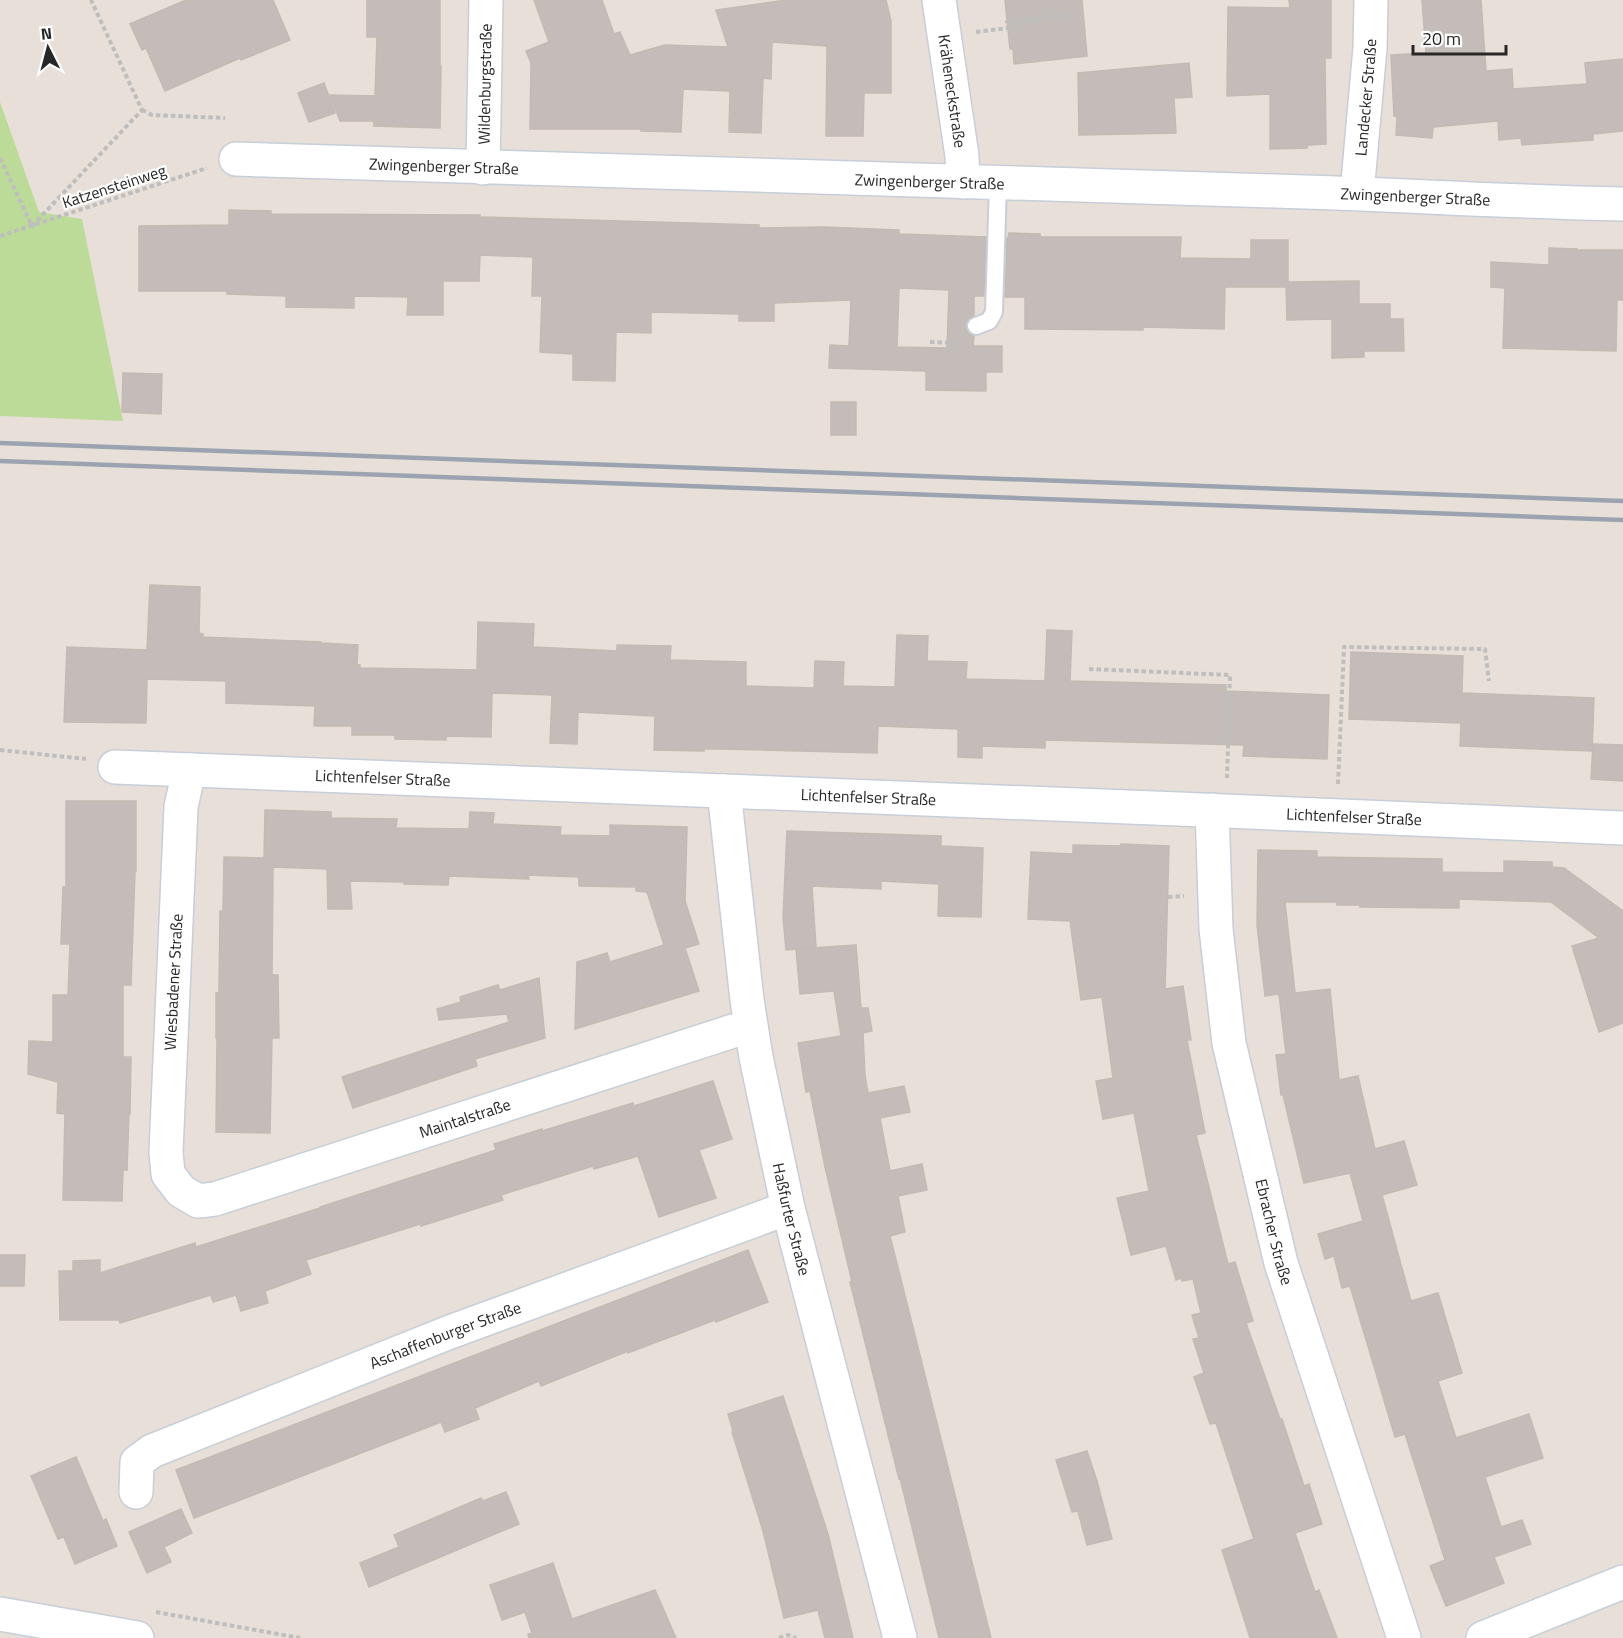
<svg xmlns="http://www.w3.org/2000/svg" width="1623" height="1638" viewBox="0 0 1623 1638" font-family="'Titillium Web',sans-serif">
	<rect width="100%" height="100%" fill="#e8dfd9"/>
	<polygon fill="#bcdb99" points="0,102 39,212 82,219 123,421 0,416"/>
	<g fill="#c3bcb9" stroke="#c3bab3" stroke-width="1.5" fill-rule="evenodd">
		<polygon points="186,0 273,0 290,40 241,60 240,58 165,91 146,48 142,50 130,24"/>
		<polygon points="367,0 440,0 440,66 441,66 440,128 374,126 374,121 340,121 330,95 375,96 377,37 367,37"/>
		<polygon points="534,0 602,0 614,34 620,32 630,55 665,45 728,47 716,10 787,0 886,0 891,21 891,93 864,93 863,136 826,136 827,46 772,42 771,79 763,78 761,133 729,132 730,91 683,89 681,132 641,131 641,129 530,129 531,63 526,51 549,42"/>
		<polygon points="1005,0 1082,0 1087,56 1014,64 1013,49 1010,49"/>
		<polygon points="1289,0 1331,0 1331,58 1325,58 1326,144 1308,145 1307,148 1270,149 1270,94 1227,96 1228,7 1290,8"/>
		<polygon points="1422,0 1481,0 1486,71 1512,69 1513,89 1587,84 1585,63 1623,59 1623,131 1593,134 1593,140 1522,145 1521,138 1499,140 1498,121 1433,127 1432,138 1396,135 1397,116 1394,116 1391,55 1426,53"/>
		<polygon points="1189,63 1192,97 1174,98 1176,133 1079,135 1078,73"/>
		<polygon points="324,83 335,113 309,122 298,93"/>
		<path d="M 229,210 L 271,211 L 271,214 L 480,215 L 480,217 L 759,225 L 759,228 L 823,227 L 899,230 L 899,234 L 986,237 L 984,296 L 974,296 L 974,316 L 968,320 L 966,329 L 969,334 L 974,336 L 973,346 L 1002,346 L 1002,372 L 986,372 L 986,391 L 926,390 L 926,371 L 829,368 L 830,345 L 849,346 L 851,300 L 774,303 L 774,321 L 739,321 L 739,314 L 651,312 L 651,333 L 616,332 L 615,381 L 573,380 L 573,354 L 540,352 L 542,296 L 532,296 L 533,257 L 480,255 L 479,281 L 443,281 L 443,315 L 407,315 L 408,297 L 354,296 L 354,308 L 286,307 L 286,296 L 227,294 L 227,291 L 139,291 L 139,226 L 229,225 ZM 899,288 L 949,290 L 947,348 L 897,347 Z"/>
		<polygon points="1009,233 1040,234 1040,237 1181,237 1180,258 1251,259 1251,240 1288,240 1288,282 1359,281 1359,304 1390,304 1390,319 1403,319 1404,351 1364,351 1364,357 1332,358 1332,319 1287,320 1286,287 1225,287 1224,329 1143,327 1143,330 1025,329 1025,297 1005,297 1007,238 1008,238"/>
		<polygon points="1549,248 1577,249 1577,250 1623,250 1623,300 1617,300 1616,351 1503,348 1505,288 1491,287 1491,262 1549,265"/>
		<polygon points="123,373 162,374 161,414 122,412"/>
		<rect x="831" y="402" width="25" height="33"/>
		<polygon points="150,585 200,587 199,633 203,634 203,637 321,642 321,643 358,645 357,665 360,665 360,668 477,670 478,622 534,624 533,647 617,651 617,645 671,646 670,660 746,662 746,686 814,688 815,661 844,662 843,686 895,687 897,635 928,636 927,661 967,662 966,679 1045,681 1047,630 1072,631 1070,681 1226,685 1226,691 1329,695 1327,759 1243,756 1244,745 1045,740 1045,748 982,746 982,758 958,757 958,729 878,726 877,753 723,749 704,749 704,751 654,750 655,716 578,712 577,744 550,743 552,695 492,693 491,737 446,736 446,740 395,739 395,735 352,735 352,726 314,726 315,706 226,703 226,681 147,679 146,723 64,722 67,647 147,650"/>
		<polygon points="1351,652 1463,656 1462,693 1594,698 1592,751 1460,746 1461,723 1349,719"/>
		<polygon points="1593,744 1623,745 1623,781 1591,779"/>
		<polygon points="66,801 136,801 136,871 135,871 131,985 123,985 123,1057 131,1057 130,1114 129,1114 127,1170 123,1170 122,1201 63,1200 65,1114 57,1113 58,1082 28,1074 29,1041 53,1042 53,995 68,995 70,944 61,944 63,887 66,887"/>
		<polygon points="265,810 331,812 331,818 397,819 396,828 469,829 470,812 494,813 493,824 561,827 560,835 610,836 610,825 687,827 685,901 699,944 685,948 699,991 575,1029 577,962 607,953 610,962 664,945 647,892 636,891 636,887 579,886 579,877 528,875 529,879 449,876 448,885 404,884 404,882 350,881 352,909 328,909 327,869 273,867 272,975 278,975 279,1038 272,1038 270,1133 216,1132 217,1038 216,1038 216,993 219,993 220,911 223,911 224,857 264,858"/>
		<polygon points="787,831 941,836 941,846 983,848 981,917 938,916 939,884 881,881 881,889 812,886 816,947 797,949 856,945 861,1008 868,1008 872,1031 863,1033 865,1076 868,1093 904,1086 910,1112 880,1118 890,1171 922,1164 927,1190 898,1196 905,1232 890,1236 991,1638 939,1638 900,1478 899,1479 850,1282 852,1282 825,1167 810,1091 806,1092 798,1043 841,1036 834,991 800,994 796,949 786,950 783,917"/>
		<polygon points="1121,844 1169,846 1165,989 1183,986 1191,1040 1187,1040 1205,1133 1196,1135 1228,1264 1235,1262 1253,1321 1246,1323 1280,1419 1282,1419 1304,1486 1309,1484 1322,1524 1295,1533 1315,1592 1319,1590 1337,1638 1250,1638 1222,1550 1254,1539 1216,1423 1210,1424 1194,1377 1204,1373 1193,1339 1199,1338 1192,1315 1201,1313 1193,1279 1182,1281 1181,1278 1176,1280 1166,1246 1131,1255 1117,1198 1149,1191 1134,1113 1103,1119 1096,1081 1113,1078 1102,997 1081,1000 1070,921 1028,919 1031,852 1073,854 1073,845 1121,846"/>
		<polygon points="1258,850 1317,851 1317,857 1442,859 1442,872 1504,873 1504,861 1552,862 1552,867 1564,868 1623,911 1623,1023 1599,1032 1572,946 1599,938 1551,902 1459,899 1459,908 1360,907 1360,905 1337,905 1337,902 1285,902 1295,993 1330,989 1339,1080 1358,1076 1375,1149 1404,1141 1417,1185 1382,1195 1411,1301 1438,1293 1462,1373 1438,1381 1456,1438 1529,1414 1543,1458 1485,1477 1501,1527 1522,1520 1531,1544 1494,1557 1504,1583 1446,1606 1430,1566 1445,1560 1405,1434 1395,1437 1350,1286 1342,1288 1334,1256 1325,1259 1318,1234 1363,1221 1350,1173 1304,1183 1283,1095 1281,1095 1276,1055 1286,1054 1279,994 1265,996 1257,925"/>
		<polygon points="539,978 545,1038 475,1059 477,1066 353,1108 342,1077 509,1022 507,1014 439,1020 437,1009 461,1002 460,997 498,985 500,990"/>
		<polygon points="713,1081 732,1139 699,1150 716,1198 659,1217 638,1156 594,1169 593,1166 501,1195 503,1200 421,1226 420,1224 306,1260 311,1274 265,1291 268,1303 241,1311 236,1295 213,1302 211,1295 120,1323 119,1320 60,1320 59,1271 73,1271 73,1261 100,1260 100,1273 195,1243 196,1247 320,1208 320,1207 496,1150 494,1144 542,1129 542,1131 633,1103 634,1106"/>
		<polygon points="748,1250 768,1302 716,1322 715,1320 628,1353 628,1351 541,1386 539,1381 475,1408 479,1419 445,1432 441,1422 194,1518 176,1470"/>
		<polygon points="0,1255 25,1255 24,1286 0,1286"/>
		<polygon points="783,1396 828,1534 853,1638 825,1638 818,1610 784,1618 763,1531 732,1432 733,1431 728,1414"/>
		<polygon points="1087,1451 1097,1481 1112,1539 1087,1545 1078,1511 1072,1512 1056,1460"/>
		<polygon points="76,1457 103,1521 106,1519 117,1546 75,1564 64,1537 58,1539 31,1476"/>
		<polygon points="506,1492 519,1524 369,1587 360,1563 399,1547 394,1535 481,1498 483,1501"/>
		<polygon points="181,1509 192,1533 164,1547 171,1562 147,1573 129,1532"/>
		<polygon points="553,1563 572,1619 655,1590 676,1638 529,1638 528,1634 532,1633 525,1612 502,1620 490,1585"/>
	</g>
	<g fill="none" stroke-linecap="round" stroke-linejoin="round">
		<defs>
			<polyline id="lane" points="976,326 989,321 994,312 998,183"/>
			<g id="street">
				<path id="s1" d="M 939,0 L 962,156 L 963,182"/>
				<path id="s2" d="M 236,159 C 582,171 928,182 1275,191 C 1391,194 1507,202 1623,204"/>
				<path id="s3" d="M 483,168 L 486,0"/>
				<path id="s4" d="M 1357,193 L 1370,48 L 1371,0"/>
				<path id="s5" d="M 115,767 L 1179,809 L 1623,828"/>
				<path id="s6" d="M 189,770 L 181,807 L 166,1152 L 168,1174 L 181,1191 L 198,1201 L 215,1199 L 733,1031 L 751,1028"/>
				<path id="s7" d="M 724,791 L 747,1000 L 756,1057 L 788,1208 L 900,1638"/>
				<path id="s8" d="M 1212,810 L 1216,929 L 1229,1043 L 1281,1263 L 1404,1638"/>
				<path id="s9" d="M 136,1492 L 137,1462 L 152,1451 L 450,1332 L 788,1208"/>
				<polyline points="1483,1638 1623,1582"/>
			</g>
			<polyline id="secondary" points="0,1614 137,1638"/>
		</defs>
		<use href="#lane" stroke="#c7ced8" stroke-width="20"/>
		<use href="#street" stroke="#c7ced8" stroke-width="36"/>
		<use href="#secondary" stroke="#c7ced8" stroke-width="36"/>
		<g stroke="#bebebe" stroke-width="4" stroke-dasharray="4.5 3" stroke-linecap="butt">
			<polyline points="976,32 1008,28 1007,22 1072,15"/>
			<polyline points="142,110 152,115 225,118"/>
			<polyline points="0,158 32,226 142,110 91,0"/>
			<polyline points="0,236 207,168"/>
			<polyline points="930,342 960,343"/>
			<polyline points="1089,669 1230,675 1227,778"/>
			<polyline points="0,750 86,759"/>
			<polyline points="1338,784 1344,647 1485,649 1489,681"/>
			<polyline points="1168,897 1184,896"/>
			<polyline points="156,1612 300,1638"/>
			<polyline points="779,1638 788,1635 796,1638"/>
		</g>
		<use href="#lane" stroke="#fff" stroke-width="16"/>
		<use href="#street" stroke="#fff" stroke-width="33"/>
		<use href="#secondary" stroke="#fff" stroke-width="33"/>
		<g stroke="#9ca3b0" stroke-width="4.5">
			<polyline points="0,443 1623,501"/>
			<polyline points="0,461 1623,520"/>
		</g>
	</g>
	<g text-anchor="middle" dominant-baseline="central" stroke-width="4.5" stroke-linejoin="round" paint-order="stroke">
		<g font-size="16" fill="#272727" stroke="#fff">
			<text stroke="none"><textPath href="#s3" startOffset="84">Wildenburgstraße</textPath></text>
			<text stroke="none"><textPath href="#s1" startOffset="92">Kräheneckstraße</textPath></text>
			<text stroke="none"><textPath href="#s4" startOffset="96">Landecker Straße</textPath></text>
			<text stroke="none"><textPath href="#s2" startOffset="208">Zwingenberger Straße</textPath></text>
			<text stroke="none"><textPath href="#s2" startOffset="694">Zwingenberger Straße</textPath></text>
			<text transform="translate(114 186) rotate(-18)">Katzensteinweg</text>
			<text stroke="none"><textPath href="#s2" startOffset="1180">Zwingenberger Straße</textPath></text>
			<text stroke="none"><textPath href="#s5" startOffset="268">Lichtenfelser Straße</textPath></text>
			<text stroke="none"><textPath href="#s5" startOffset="754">Lichtenfelser Straße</textPath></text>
			<text stroke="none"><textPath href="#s5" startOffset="1240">Lichtenfelser Straße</textPath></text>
			<text transform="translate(173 982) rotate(-87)">Wiesbadener Straße</text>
			<text stroke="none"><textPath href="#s6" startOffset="726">Maintalstraße</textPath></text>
			<text stroke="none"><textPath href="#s7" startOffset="434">Haßfurter Straße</textPath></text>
			<text stroke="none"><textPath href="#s8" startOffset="428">Ebracher Straße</textPath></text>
			<text stroke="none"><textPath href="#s9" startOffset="364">Aschaffenburger Straße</textPath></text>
		</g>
	</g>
	<g transform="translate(48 48) rotate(354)" stroke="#ffffff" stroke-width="4.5" paint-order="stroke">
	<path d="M0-4.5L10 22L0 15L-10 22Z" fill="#272727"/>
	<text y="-9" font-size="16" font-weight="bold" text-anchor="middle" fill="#272727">N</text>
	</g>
	<path d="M1413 45v9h93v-9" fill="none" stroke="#272727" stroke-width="3"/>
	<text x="1422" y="45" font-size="18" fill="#272727" stroke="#ffffff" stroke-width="4.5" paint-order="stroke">20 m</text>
</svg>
